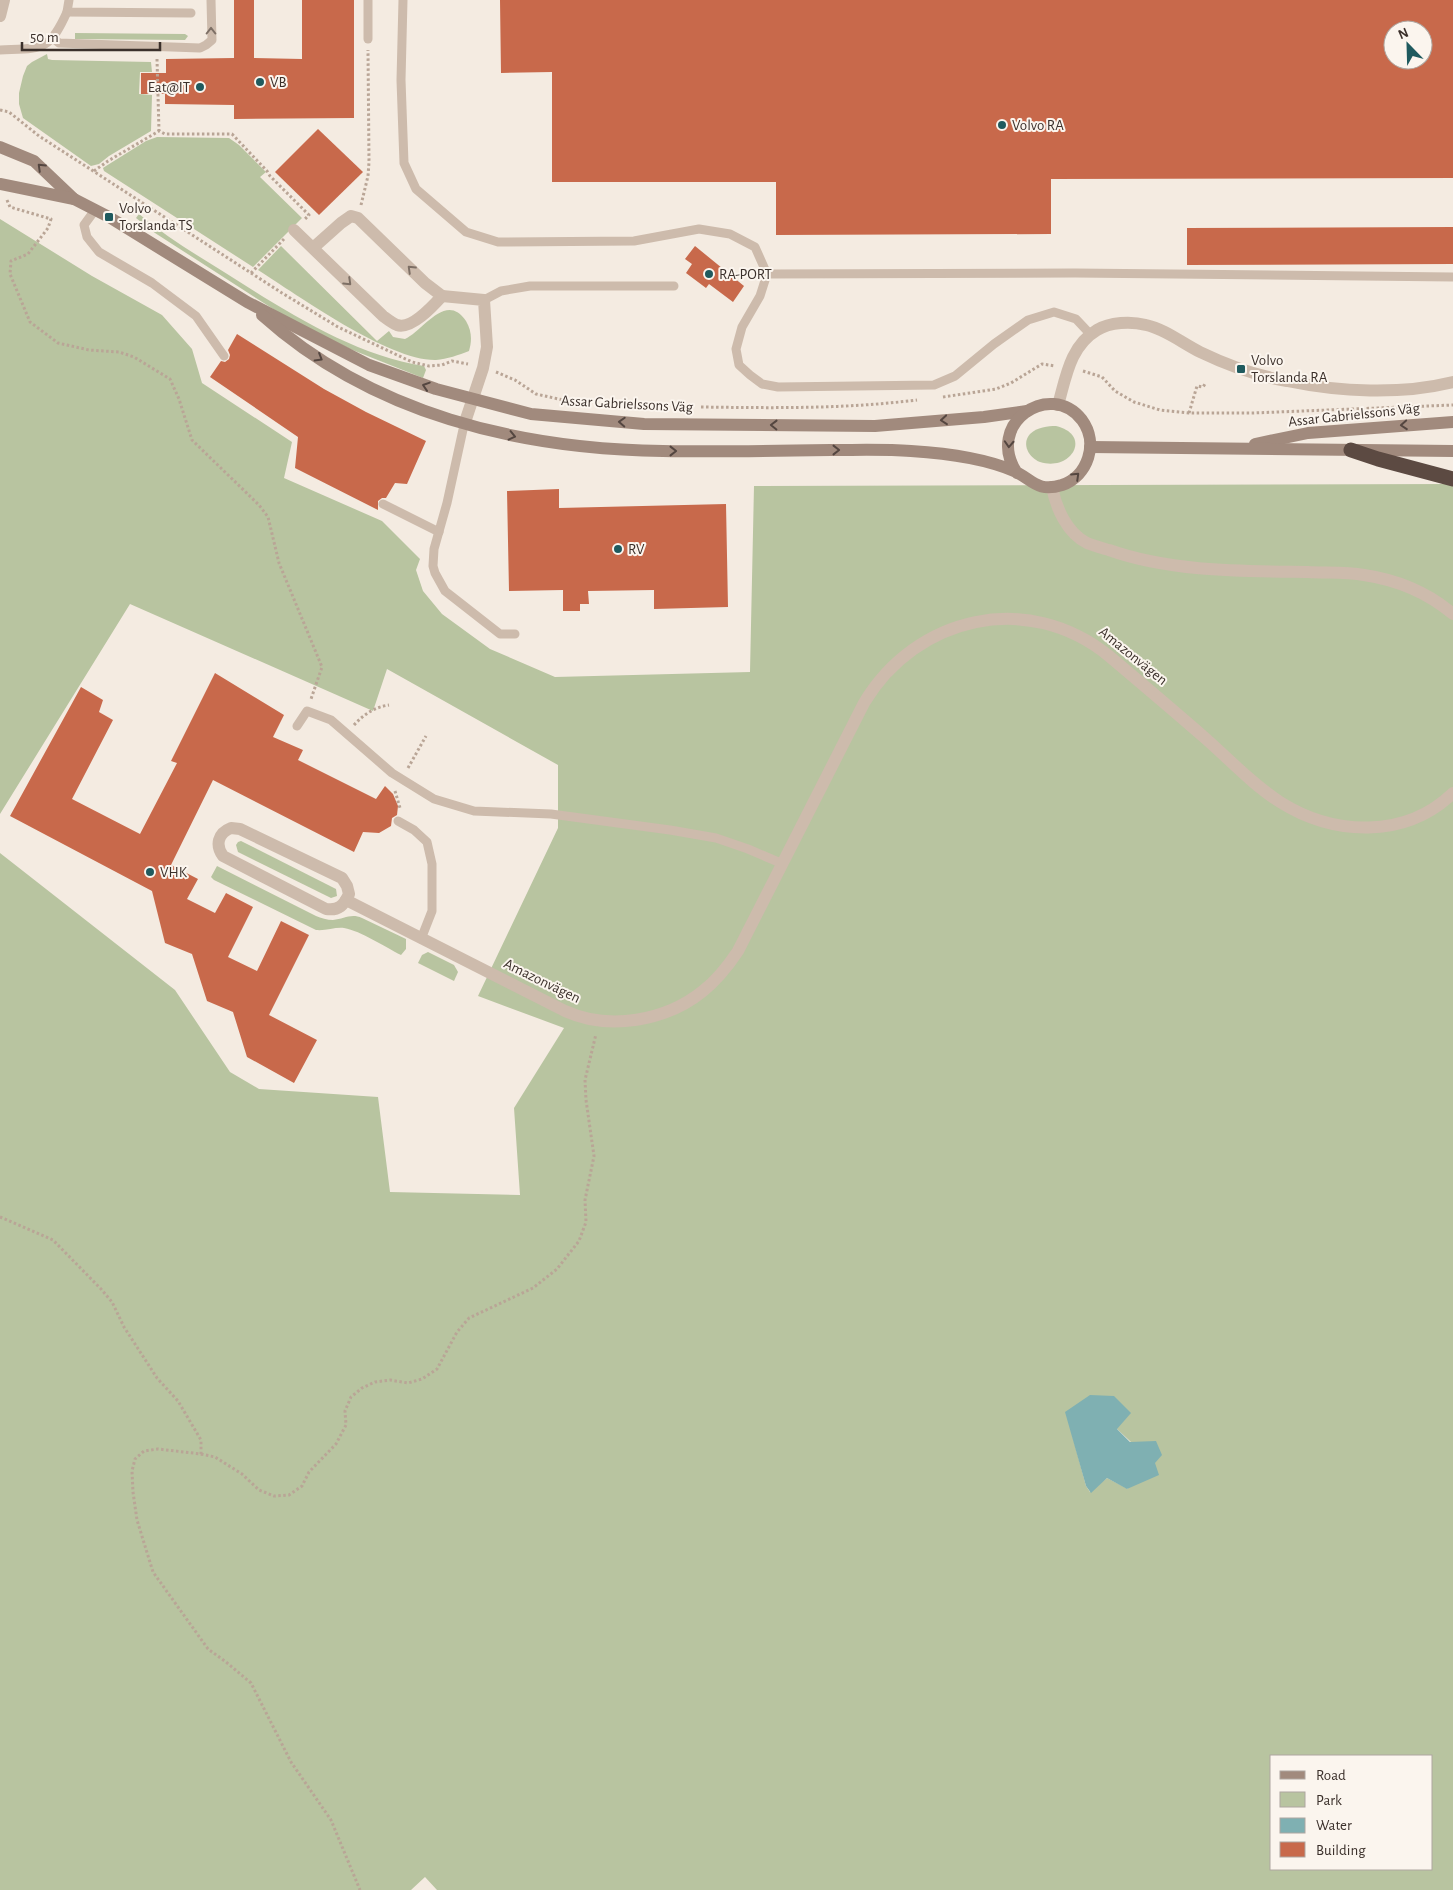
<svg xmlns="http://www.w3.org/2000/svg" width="1453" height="1890" viewBox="0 0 1453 1890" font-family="'Alegreya Sans',sans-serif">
	<rect width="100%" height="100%" fill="#f4ebe1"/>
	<g fill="#b8c4a0" fill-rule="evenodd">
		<polygon points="75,33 185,34 188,36 185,40 75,39"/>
		<polygon points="47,54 48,59 52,60 151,62 152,72 140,72 139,94 152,95 151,131 109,156 99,164 91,166 23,118 19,104 19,93 23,76 27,66 32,62"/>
		<polygon points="157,137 229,138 239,145 266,172 260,177 302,218 253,267 104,171 103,168 106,166 146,141"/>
		<path d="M 139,214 C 165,236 195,254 224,272 C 284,310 353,355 424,366 L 426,370 L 423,378 L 350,349 L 281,314 L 155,233 L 136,218 Z"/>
		<path d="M 0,219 L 92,276 L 162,315 L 192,349 L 202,383 L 292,442 L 284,478 L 382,521 L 420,559 L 416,570 L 423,591 L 442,614 L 490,649 L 555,677 L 750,672 L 754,486 L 1453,484 L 1453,1890 L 437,1890 L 425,1877 L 411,1890 L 0,1890 L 0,853 L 175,990 L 230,1072 L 259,1089 L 378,1097 L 390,1192 L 520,1195 L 514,1108 L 564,1028 L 478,996 L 558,828 L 558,765 L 387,669 L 373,711 L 130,604 L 0,814 ZM 1066,1412 L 1117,1429 L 1131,1442 L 1128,1489 L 1107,1478 L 1090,1492 L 1086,1486 ZM 1272,1756 L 1432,1756 L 1432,1869 L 1272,1869 Z"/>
		<path d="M 281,246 L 377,341 L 389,331 L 393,337 L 405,339 C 423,331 446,291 466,321 C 472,331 472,341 469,351 C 459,355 447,359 436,360 C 389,361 299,296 258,270 Z"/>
		<path d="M 1056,426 C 1093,435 1071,472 1040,462 C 1029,458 1021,444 1030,434 C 1037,427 1048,426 1056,426 Z"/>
		<polygon points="241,841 336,889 337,896 331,898 238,852 236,845 238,842"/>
		<path d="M 217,866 L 316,916 C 321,918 327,920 333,920 C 344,919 351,913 362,918 L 406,939 L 406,949 L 401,955 C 385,947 361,931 344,928 C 335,927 326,931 316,930 L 214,880 L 211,877 Z"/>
		<polygon points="428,952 454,965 458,972 454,981 418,963 422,955"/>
	</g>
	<polygon fill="#7fb0b2" points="1090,1395 1114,1396 1131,1413 1117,1429 1130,1442 1156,1441 1162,1455 1155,1463 1159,1475 1127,1489 1107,1478 1091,1493 1086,1486 1065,1412"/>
	<g fill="#c8694b" fill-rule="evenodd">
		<polygon points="234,0 254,0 254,58 302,59 302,0 354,0 354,118 234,119 234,105 165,104 165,94 141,94 141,73 166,73 166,59 234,58"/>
		<path d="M 500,0 L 1453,0 L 1453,178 L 1051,179 L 1051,234 L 776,235 L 776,182 L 552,182 L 552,72 L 501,73 ZM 1393,30 L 1423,30 L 1423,60 L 1393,60 Z"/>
		<polygon points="318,129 363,172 319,215 275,172"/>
		<polygon points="1453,227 1453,264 1187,265 1187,228"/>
		<polygon points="695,246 744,286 733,302 709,284 706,288 686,273 692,264 685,259"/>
		<polygon points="237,334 324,389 366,412 426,441 407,484 395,483 386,498 382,498 378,501 378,510 295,468 298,437 210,377 221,361 225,362 229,359 230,355 228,350"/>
		<polygon points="559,489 559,508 726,504 728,607 654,609 654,590 588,591 589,604 580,604 580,611 563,611 563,590 509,591 507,491"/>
		<polygon points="215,673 284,715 273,737 303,750 298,760 376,799 385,786 393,794 398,806 397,815 392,818 391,826 379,833 363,832 354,852 213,780 171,865 198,879 187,899 215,913 226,893 253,907 228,957 257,971 281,921 309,935 269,1015 317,1040 294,1083 247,1057 233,1012 207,1001 192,954 165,943 152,891 10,816 81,687 103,700 99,712 113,720 72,799 140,834 177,763 171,761"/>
	</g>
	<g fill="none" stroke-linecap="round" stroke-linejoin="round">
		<g stroke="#b9a596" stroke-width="3" stroke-dasharray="2.5 2.5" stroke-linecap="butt">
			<polyline points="157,59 159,131"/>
			<polyline points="0,110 9,112 39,136 282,293 338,327 412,362 429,366 442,365 452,361 468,364"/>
			<polyline points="94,171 108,161 159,131 165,134 232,134 267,171 270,176 309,215 305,219"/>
			<polyline points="7,200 10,207 51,219 48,228 28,254 11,261 10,274 30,322 58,343 89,350 119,352 134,357 170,379 179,399 192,440 259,505 268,517 279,563 322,667 311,699"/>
			<polyline points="361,205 368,176 369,162 368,50"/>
			<polyline points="251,273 284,239"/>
			<polyline points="1083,371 1102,377 1115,391 1134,402 1160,410 1189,413 1253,413 1453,405"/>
			<polyline points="496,372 515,380 536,394 563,400"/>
			<polyline points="943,397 996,389 1011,383 1042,364 1055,366"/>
			<path d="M 701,407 C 774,408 845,409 917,400"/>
			<polyline points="1189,413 1197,386 1203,387 1205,384"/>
			<path d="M 354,725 C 364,714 375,707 389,705"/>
			<polyline points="408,768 426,736"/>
			<polyline points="395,791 400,808"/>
			<polyline points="0,1217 53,1240 101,1289 112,1302 124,1327 157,1378 178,1401 201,1440 201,1454 158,1449 144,1451 135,1459 132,1471 133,1492 137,1520 153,1572 208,1649 226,1662 251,1683 291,1762 331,1820 360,1890"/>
			<polyline points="201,1454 215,1457 242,1474 259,1490 274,1496 289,1495 302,1486 309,1472 336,1444 346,1425 345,1411 351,1397 362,1388 375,1382 390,1380 408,1383 422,1379 437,1369 457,1332 469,1318 533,1288 557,1269 579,1241 586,1222 585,1200 594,1156 586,1100 585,1080 596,1034"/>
		</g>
		<g stroke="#cdbbac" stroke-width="9">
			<polyline points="69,0 67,12 191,13"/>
			<polyline points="368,0 368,39"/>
			<polyline points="403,0 401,80 404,163 416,189 466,232 498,242 634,241 699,229 730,234 755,247 767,274"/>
			<polyline points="53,38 59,43 200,48 206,45 212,40 211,0"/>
			<path d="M 0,50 C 42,48 49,52 67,12"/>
			<polyline points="95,210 84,225 87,237 99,252 152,283 196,316 224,356"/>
			<polyline points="767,274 1075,273 1453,277"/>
			<polyline points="767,274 760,296 742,327 736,349 739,365 750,375 762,384 778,387 934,385 955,376 994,344 1028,320 1054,312 1076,319 1091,335"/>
			<polyline points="484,300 501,291 530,286 674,286"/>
			<polyline points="464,425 447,503 434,549 433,566 435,573 445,591 500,634 515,634"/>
			<polyline points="383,504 439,532"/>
			<polyline points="297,726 307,711 331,720 392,773 434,799 474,811 551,814 670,830 716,838 748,849 783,864"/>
			<polyline points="398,821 414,830 427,842 432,864 432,911 421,939"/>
		</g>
		<g stroke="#cdbbac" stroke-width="12">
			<polyline points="0,16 4,0"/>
			<path d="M 294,230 L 383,316 C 387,319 392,323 397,325 C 411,330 433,306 442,296 L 425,283 L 358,218 L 351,216 L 341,223 L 313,248"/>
			<polyline points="442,296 484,300 487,347 483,368 464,425"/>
			<path d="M 1058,405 C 1066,377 1070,346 1097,330 C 1110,322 1131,321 1146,325 C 1165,329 1182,343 1200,352 C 1227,365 1257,376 1287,381 C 1340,392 1400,395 1453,382"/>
			<path d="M 1052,487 C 1056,508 1067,533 1087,543 C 1094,546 1102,548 1109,550 C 1171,572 1243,571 1308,572 C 1326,573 1346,572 1364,575 C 1398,580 1427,592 1453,614"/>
			<path d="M 231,828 L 240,829 L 342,878 L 347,886 L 349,894 C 344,905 339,911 326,909 L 223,856 C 215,845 218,833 231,828 Z"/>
			<path d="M 346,900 L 565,1011 C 609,1031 666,1021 703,991 C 717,980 728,966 738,951 L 864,703 C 916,616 1028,590 1109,656 C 1141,683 1173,710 1205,738 C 1229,759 1253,785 1280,802 C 1334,836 1405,839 1453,793"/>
		</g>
		<g stroke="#a18a7d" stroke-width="12">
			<polyline points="0,147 34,161 74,199"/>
			<polyline points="0,184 74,199 109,217 247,302 369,365 436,389 531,414 644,424 875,426 984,417 1027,411"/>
			<path d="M 262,315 C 372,414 519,449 663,451 C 719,452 775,451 832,450 C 858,450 884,449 911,451 C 943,453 984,458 1014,471 C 1032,479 1037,493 1062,485 C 1088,476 1099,443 1082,420 C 1050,379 984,424 1017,473"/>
			<polyline points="1255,444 1308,433 1453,422"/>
			<polyline points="1090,447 1453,451"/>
		</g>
		<polyline stroke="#5c4a42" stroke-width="15" points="1351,450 1378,459 1453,479"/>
	</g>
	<defs><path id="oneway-chevron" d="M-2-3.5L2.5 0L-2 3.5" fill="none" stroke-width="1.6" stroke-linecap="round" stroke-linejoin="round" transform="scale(1.25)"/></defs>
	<g stroke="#7d6f65">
		<use href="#oneway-chevron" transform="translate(211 31) rotate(-90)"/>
		<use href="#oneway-chevron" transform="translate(411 269) rotate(-136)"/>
		<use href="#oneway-chevron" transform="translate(348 282) rotate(44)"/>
	</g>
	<g stroke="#544640">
		<use href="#oneway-chevron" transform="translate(41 167) rotate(-136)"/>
		<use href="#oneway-chevron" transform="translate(319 358) rotate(31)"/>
		<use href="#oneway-chevron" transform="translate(426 386) rotate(-162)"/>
		<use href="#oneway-chevron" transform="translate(944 420) rotate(175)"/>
		<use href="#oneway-chevron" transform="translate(622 422) rotate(-177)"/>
		<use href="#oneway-chevron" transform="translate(774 425) rotate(-179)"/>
		<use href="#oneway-chevron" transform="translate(1404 425) rotate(176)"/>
		<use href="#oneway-chevron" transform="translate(512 436) rotate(13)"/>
		<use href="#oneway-chevron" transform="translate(1009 444) rotate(93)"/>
		<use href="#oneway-chevron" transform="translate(836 450)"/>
		<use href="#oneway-chevron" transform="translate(673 451)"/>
		<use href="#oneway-chevron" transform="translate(1076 476) rotate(-44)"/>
	</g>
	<g fill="#1f5a5e" stroke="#fbf5ee" stroke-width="2">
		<circle cx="260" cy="82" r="5"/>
		<circle cx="200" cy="87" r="5"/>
		<circle cx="1002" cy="125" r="5"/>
		<rect x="104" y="212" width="10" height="10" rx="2.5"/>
		<circle cx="709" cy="274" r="5"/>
		<rect x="1236" y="364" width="10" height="10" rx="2.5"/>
		<circle cx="618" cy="549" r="5"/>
		<circle cx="150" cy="872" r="5"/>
	</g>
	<g text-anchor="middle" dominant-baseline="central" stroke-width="4" stroke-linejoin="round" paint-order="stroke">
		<g font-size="15" fill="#3b302b" stroke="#fbf5ee" text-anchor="start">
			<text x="270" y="82">VB</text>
			<text x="190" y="87" text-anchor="end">Eat@IT</text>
			<text x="1012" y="125">Volvo RA</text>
			<text x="119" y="208">Volvo<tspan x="119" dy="17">Torslanda TS</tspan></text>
			<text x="719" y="274">RA-PORT</text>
			<text x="1251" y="360">Volvo<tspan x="1251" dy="17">Torslanda RA</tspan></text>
			<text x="628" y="549">RV</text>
			<text x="160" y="872">VHK</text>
		</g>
		<g font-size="15" fill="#3b302b" stroke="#fbf5ee">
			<text transform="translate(627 404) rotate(3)">Assar Gabrielssons Väg</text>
			<text transform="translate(1354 415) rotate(-6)">Assar Gabrielssons Väg</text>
			<text transform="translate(1133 656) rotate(39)">Amazonvägen</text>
			<text transform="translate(542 981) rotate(26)">Amazonvägen</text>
		</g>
	</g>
	<rect x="1270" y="1755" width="162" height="115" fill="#fbf5ee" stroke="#aea6a0"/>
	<rect x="1280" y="1771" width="25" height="8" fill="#a18a7d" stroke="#aea6a0"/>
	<text x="1316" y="1780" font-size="15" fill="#3b302b">Road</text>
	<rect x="1280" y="1792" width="25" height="15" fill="#b8c4a0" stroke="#aea6a0"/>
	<text x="1316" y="1805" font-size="15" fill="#3b302b">Park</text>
	<rect x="1280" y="1818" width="25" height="15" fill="#7fb0b2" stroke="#aea6a0"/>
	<text x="1316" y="1830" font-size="15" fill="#3b302b">Water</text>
	<rect x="1280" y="1842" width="25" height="15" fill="#c8694b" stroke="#aea6a0"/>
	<text x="1316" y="1855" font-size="15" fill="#3b302b">Building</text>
	<g transform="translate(1408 45) rotate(337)"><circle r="24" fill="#fbf5ee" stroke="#aea6a0"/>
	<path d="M0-4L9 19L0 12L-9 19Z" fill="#1f5a5e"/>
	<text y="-8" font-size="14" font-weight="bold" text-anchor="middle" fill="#3b302b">N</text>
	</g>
	<path d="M22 42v8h138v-8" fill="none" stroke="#3b302b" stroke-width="2.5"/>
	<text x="30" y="42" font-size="15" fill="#3b302b" stroke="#fbf5ee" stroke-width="4" paint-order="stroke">50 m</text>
</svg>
